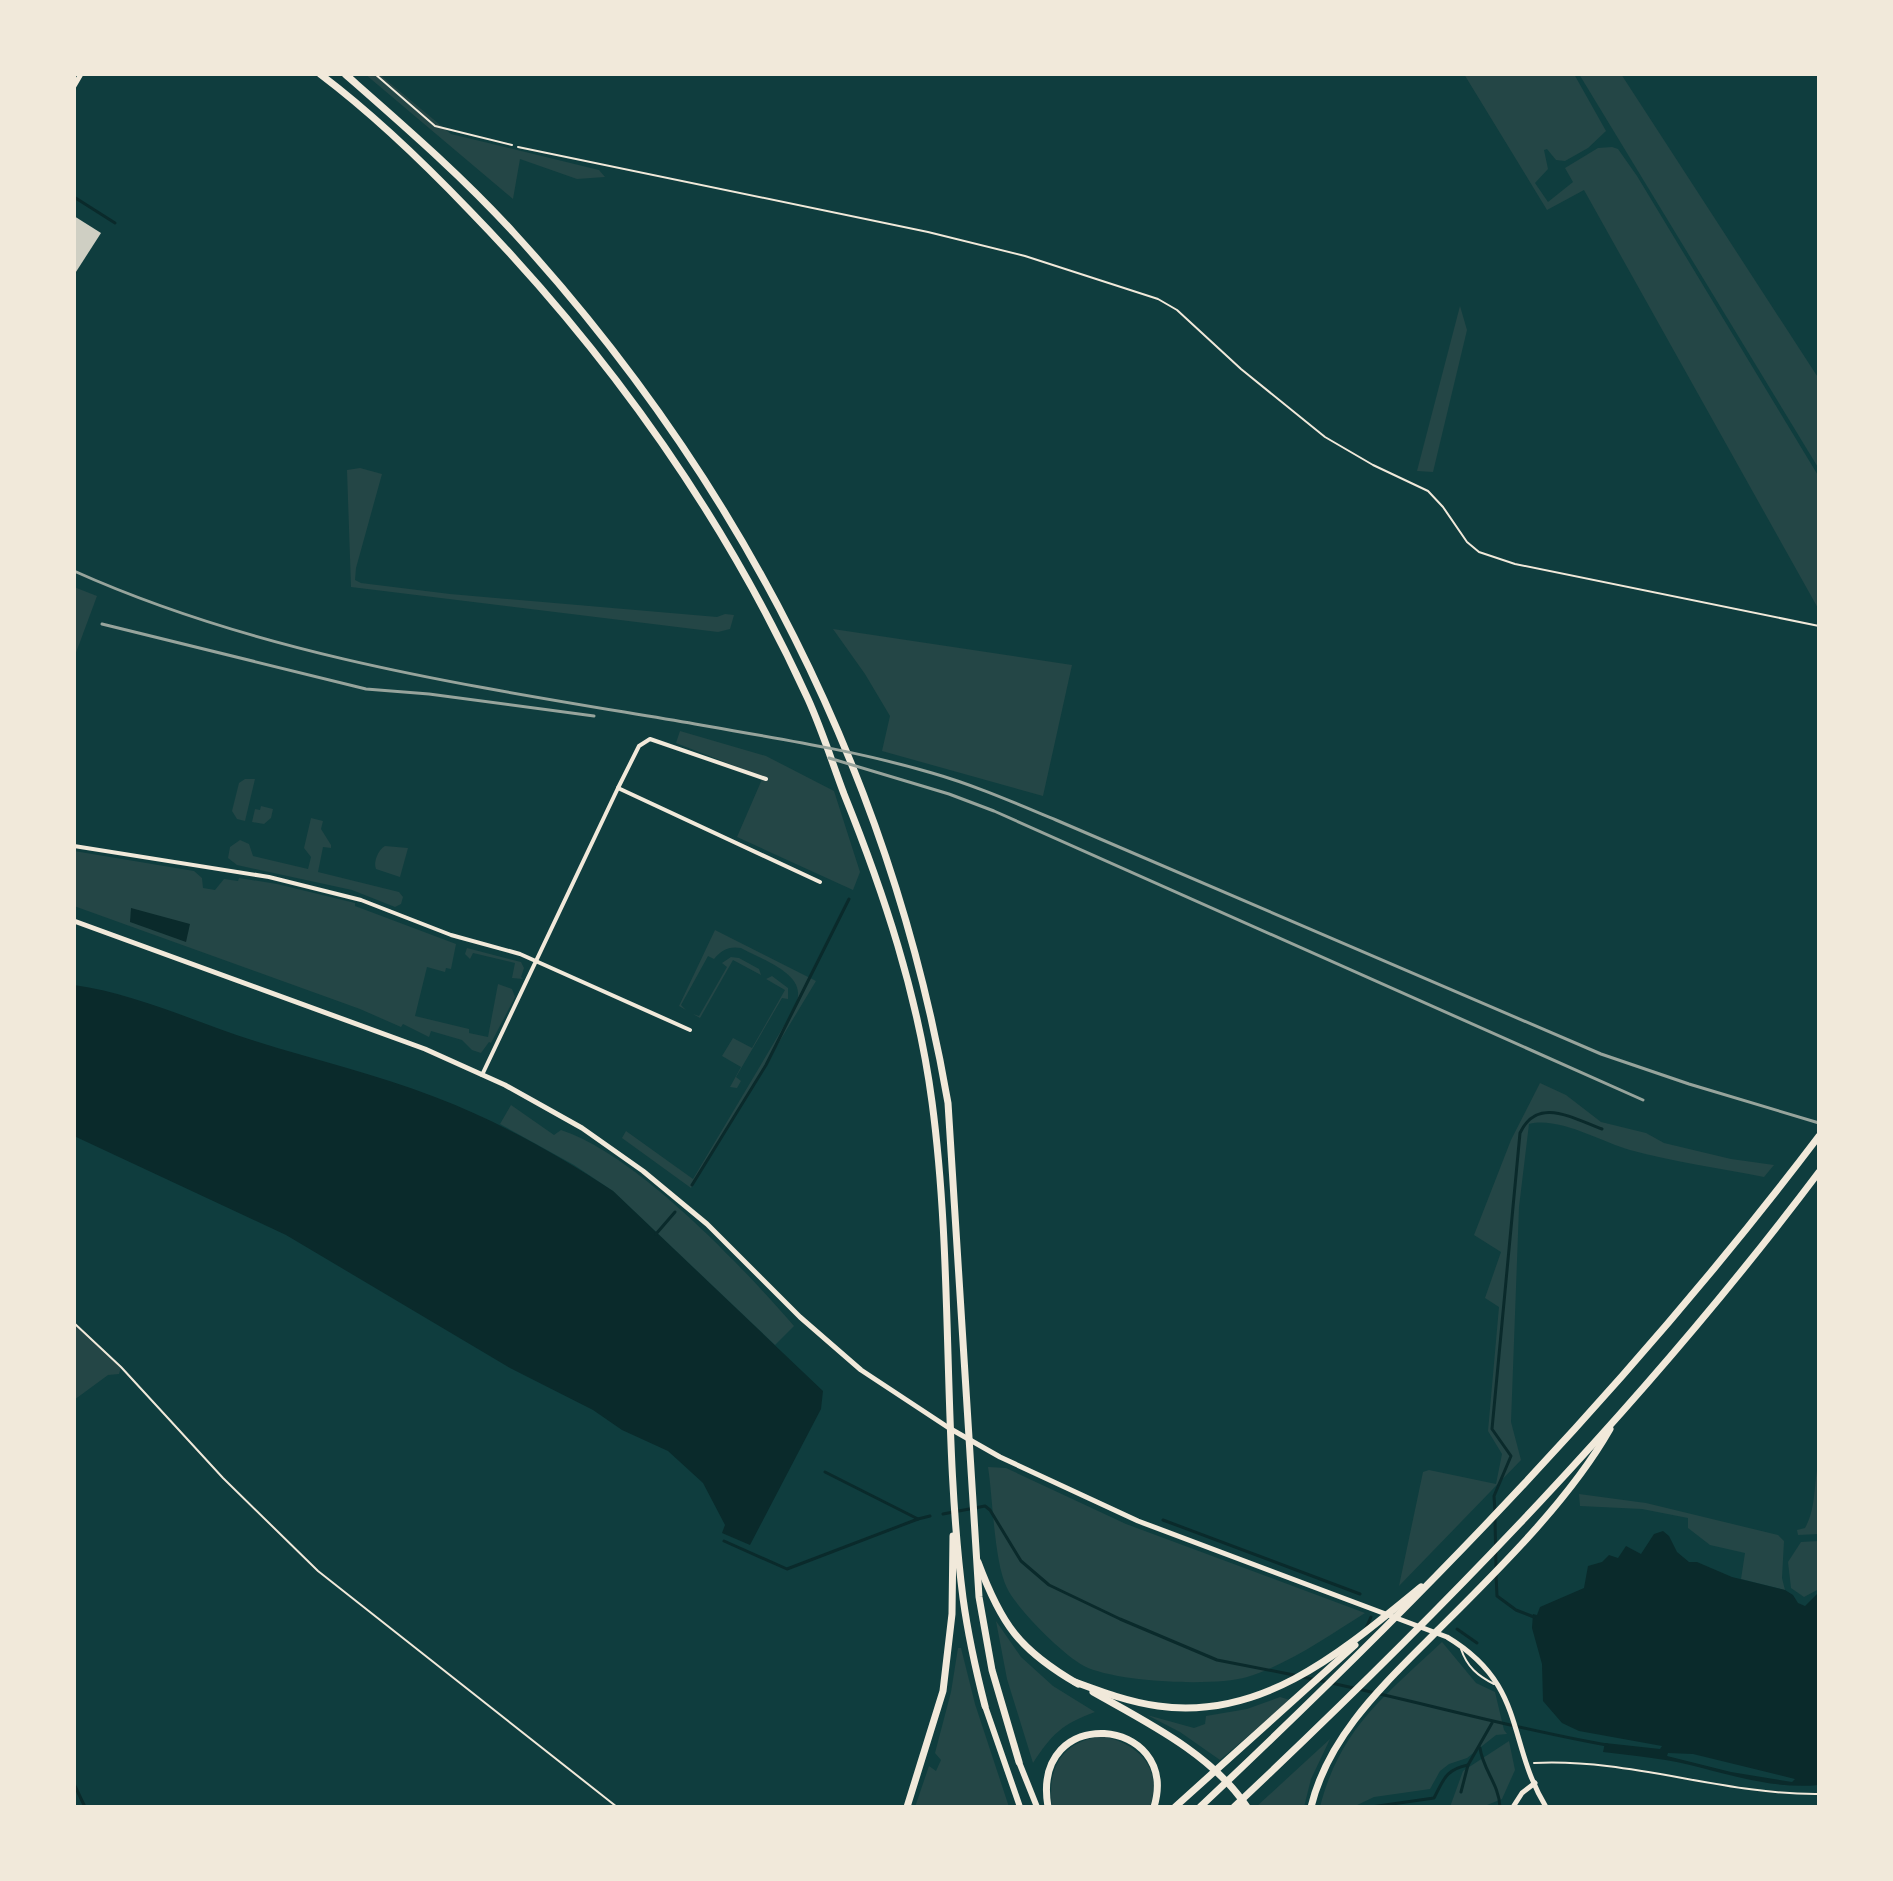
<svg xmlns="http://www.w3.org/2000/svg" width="1893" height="1881" viewBox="0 0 1893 1881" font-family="'Archivo Narrow',sans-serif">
	<rect width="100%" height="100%" fill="#0f3d3e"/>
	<g fill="#244646">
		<polygon points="365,74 379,74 451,134 599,170 605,177 577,179 520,159 513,199"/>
		<polygon points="1464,74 1574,74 1606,131 1588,148 1565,161 1556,160 1547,149 1544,150 1548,169 1535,183 1548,202 1573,182 1565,168 1598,148 1612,147 1618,149 1637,176 1819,477 1819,610 1584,190 1547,210"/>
		<polygon points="1579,74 1621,74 1819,379 1819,469"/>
		<polygon points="1460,306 1467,330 1433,472 1417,471"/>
		<polygon points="360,468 382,474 356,568 355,580 361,583 450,594 717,617 725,614 734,615 730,629 718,632 351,587 347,470"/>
		<polygon points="74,587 97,596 74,658"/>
		<polygon points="833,629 1072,665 1043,796 882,751 890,716 865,674"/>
		<polygon points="680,731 766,756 834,791 860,872 853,890 737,837 763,777 676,743"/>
		<polygon points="245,779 255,779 245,821 237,819 232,811 239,783"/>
		<polygon points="261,806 273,809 271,818 264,824 252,822 255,809 260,810"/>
		<polygon points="311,818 323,821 321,829 331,845 331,848 323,847 318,872 399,892 403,897 401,904 395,907 352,890 237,865 228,858 230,847 240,840 249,844 253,856 308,869 311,857 304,848"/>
		<path d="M 385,846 L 408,848 L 400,877 L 376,869 C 373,862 378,850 385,846 Z"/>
		<polygon points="74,851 194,871 202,878 203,888 215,890 224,879 238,881 239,878 277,884 355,903 355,906 456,944 451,969 446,968 445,972 427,967 415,1016 469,1029 469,1033 488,1037 498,984 512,989 515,997 491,1043 489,1042 481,1053 472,1050 462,1040 431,1031 429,1037 403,1024 401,1027 360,1009 74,906"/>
		<path d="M 715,930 L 816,981 L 691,1188 L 622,1138 L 626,1131 L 693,1179 L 788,1019 C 792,1012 798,1004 798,995 C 800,971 758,958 741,948 C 728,946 722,950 714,959 L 708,956 L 681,1005 L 686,1010 L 679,1006 Z"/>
		<polygon points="467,948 521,962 524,968 521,977 523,979 512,978 515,963 473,953 470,959 465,954"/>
		<polygon points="731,957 739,958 759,969 761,975 733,960 700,1018 693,1014 699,1016 727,967 722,963"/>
		<polygon points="772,976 788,988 788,999 782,998 736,1077 741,1081 737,1088 730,1087 741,1067 722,1056 733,1038 752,1048 785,990 766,979"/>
		<path d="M 1540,1083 L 1566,1095 L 1601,1122 L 1646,1133 L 1664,1143 L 1731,1159 L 1774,1165 L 1764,1177 C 1720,1168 1674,1162 1630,1150 C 1602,1142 1558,1116 1529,1124 L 1519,1207 L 1511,1422 L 1521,1460 L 1399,1586 L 1423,1472 L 1429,1470 L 1496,1484 L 1502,1454 L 1488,1431 L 1499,1307 L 1485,1298 L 1501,1252 L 1474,1235 L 1511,1140 Z"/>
		<path d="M 511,1105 L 554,1135 L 561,1130 C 637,1155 741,1265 794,1326 L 775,1345 L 613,1191 L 574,1165 L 500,1124 Z"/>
		<polygon points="74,1323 121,1367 119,1374 108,1375 74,1400"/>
		<path d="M 1819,1461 L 1819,1534 L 1798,1535 L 1797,1530 L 1805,1528 C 1817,1507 1813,1484 1819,1461 Z"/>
		<path d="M 988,1467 L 1006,1468 L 1126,1524 L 1365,1613 C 1328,1636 1289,1664 1247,1677 C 1213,1687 1115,1682 1084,1666 C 1063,1655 1017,1609 1007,1588 C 994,1562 993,1499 988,1467 Z"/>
		<polygon points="1579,1494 1646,1503 1778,1535 1784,1541 1782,1578 1785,1590 1741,1579 1745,1553 1710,1545 1688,1528 1688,1518 1642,1509 1580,1506"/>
		<polygon points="1819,1541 1819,1589 1804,1597 1791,1588 1788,1562 1801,1542"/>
		<path d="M 996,1621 L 1021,1657 L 1053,1686 L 1095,1712 C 1062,1724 1052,1734 1033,1763 L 1007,1679 Z"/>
		<path d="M 1442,1642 L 1476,1683 L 1495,1692 L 1504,1730 L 1507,1734 L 1496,1735 L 1467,1758 L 1449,1764 L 1440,1771 L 1430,1789 L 1374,1797 L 1353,1807 L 1320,1807 C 1340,1728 1386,1695 1442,1642 Z"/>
		<polygon points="958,1648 961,1648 975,1704 1009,1807 915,1807 929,1766 936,1771 941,1760 935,1753 951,1692"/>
		<polygon points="1280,1697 1290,1700 1220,1760 1180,1732 1147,1715 1194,1728 1205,1724 1206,1716 1247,1709"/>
		<path d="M 1102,1736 C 1138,1744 1163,1767 1150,1807 L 1052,1807 C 1047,1768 1061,1742 1102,1736 Z"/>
		<polygon points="1330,1739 1311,1779 1304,1807 1256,1807"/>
		<polygon points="1509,1741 1515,1770 1502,1799 1482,1807 1450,1807 1463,1771"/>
	</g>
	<g fill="#0a2a2b" fill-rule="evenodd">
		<polygon points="131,908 190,924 186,942 130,922"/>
		<path d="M 74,985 C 137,994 195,1022 255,1041 C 315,1060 376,1074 435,1097 C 498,1121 557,1154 613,1191 L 823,1391 L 821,1409 L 750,1545 L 722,1533 L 725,1525 L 703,1483 L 668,1451 L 622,1430 L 593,1410 L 510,1368 L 286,1235 L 74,1136 Z"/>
		<path d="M 1663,1531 L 1669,1536 L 1677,1552 L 1689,1562 L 1697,1562 L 1732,1577 L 1785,1590 L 1793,1595 L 1798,1603 L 1805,1606 L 1819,1592 L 1819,1785 C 1780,1789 1740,1778 1702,1768 C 1670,1759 1637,1756 1603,1752 L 1605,1743 L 1660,1749 L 1662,1746 L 1579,1731 L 1562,1723 L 1543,1701 L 1542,1664 L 1532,1628 L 1533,1614 L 1537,1615 L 1540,1607 L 1584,1588 L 1588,1566 L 1602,1562 L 1609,1555 L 1618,1558 L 1626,1546 L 1641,1554 L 1654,1534 ZM 1668,1753 L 1693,1754 L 1795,1779 L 1792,1782 L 1731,1772 L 1667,1756 Z"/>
	</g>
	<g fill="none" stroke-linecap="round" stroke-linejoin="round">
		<g stroke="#0a2a2b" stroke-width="3">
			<polyline points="74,197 115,223"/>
			<polyline points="692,1185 766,1065 849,899"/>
			<polyline points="656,1234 675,1212"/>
			<polyline points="825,1472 918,1519 930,1516"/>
			<path d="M 1495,1512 L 1494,1496 L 1511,1456 L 1492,1429 L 1520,1133 C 1537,1096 1572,1118 1602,1129"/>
			<polyline points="943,1514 985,1506 990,1510 1021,1561 1049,1585 1120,1619 1217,1660 1294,1675"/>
			<polyline points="1495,1519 1496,1568"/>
			<polyline points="1163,1520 1360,1594"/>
			<polyline points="724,1541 787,1569 918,1519"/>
			<polyline points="1496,1575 1497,1596 1516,1610 1534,1617"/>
			<polyline points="1366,1628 1371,1617"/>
			<polyline points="1457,1629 1477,1643"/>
			<path d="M 1302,1677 C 1404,1697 1504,1727 1607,1745"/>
			<path d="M 1480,1748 C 1483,1770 1499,1784 1500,1807"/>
			<polyline points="74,1784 85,1807"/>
			<polyline points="1461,1792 1468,1765 1492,1723"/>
			<path d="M 1371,1807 L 1434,1798 C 1444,1779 1445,1770 1468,1765"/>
		</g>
	</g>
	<polygon fill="#cfcfc3" points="74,216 101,233 74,275"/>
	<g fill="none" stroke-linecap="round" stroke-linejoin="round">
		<g stroke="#f1e9da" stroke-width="2">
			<polyline points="375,74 435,126 512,145"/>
			<polyline points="74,1323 121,1367 223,1478 318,1571 617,1807"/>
			<path d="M 1534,1763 C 1630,1758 1723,1795 1819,1794"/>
		</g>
		<g stroke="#f1e9da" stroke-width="2">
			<polyline points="518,147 928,232 1025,256 1158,299 1177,310 1241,369 1325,437 1373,465 1428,491 1443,507 1467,542 1479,552 1515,564 1819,626"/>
			<path d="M 1461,1649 C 1467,1667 1478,1676 1494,1684"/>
		</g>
		<g stroke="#f1e9da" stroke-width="4">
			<polyline points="618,788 639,746 650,739 766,779"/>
			<polyline points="74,846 269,877 361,900 451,935 520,954 690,1030"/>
			<polyline points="482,1075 618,788 820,882"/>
		</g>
		<polyline stroke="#f1e9da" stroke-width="5" points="74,86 81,74"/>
		<g stroke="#f1e9da" stroke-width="5">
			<path d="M 74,921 L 425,1049 L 505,1085 L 582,1128 L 643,1171 L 707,1224 L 800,1317 L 861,1370 L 949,1428 L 1000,1457 L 1138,1521 L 1447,1637 C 1527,1685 1506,1741 1546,1807"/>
			<polyline points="1513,1807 1522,1793 1535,1783"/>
		</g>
		<g stroke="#f1e9da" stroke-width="6">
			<polyline points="985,1706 1020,1807"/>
			<polyline points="1019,1762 1037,1807"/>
		</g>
		<g stroke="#f1e9da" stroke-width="7">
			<path d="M 320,74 C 373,114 423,162 469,210 C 608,353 725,517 808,699 C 822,730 832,762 844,794 C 884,893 918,996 932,1102 C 954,1267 942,1434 963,1598 C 968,1635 976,1671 985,1706"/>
			<path d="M 345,74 C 403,125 462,176 514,233 C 739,479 891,774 948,1103 L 979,1597 L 992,1670 L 1019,1762"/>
			<path d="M 978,1562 C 1001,1624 1019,1650 1078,1684"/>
			<path d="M 1075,1682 C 1102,1692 1129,1702 1158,1706 C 1264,1721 1345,1649 1421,1587"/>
			<path d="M 1093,1692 C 1146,1722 1212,1754 1247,1807"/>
			<polyline points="907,1807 943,1691 952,1614 953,1536"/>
			<path d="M 1048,1807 C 1030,1702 1181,1716 1154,1807"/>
			<polyline points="1175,1807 1355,1645"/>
			<path d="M 1200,1807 C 1422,1598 1635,1379 1819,1136"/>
			<path d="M 1234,1807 C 1443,1610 1646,1402 1819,1172"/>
			<path d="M 1311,1807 C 1329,1733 1387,1682 1438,1630 C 1497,1571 1569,1501 1610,1429"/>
		</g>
		<g stroke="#97a49c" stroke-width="3">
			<path d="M 74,571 C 270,659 485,688 695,724 C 774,738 854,750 932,773 C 974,785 1015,803 1056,820 L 1601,1054 L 1689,1084 L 1819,1123"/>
			<polyline points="102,624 366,689 429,694 594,716"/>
			<polyline points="829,758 949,794 994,811 1643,1100"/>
		</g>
	</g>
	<rect width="1893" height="1881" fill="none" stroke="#f1e9da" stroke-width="152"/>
</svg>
